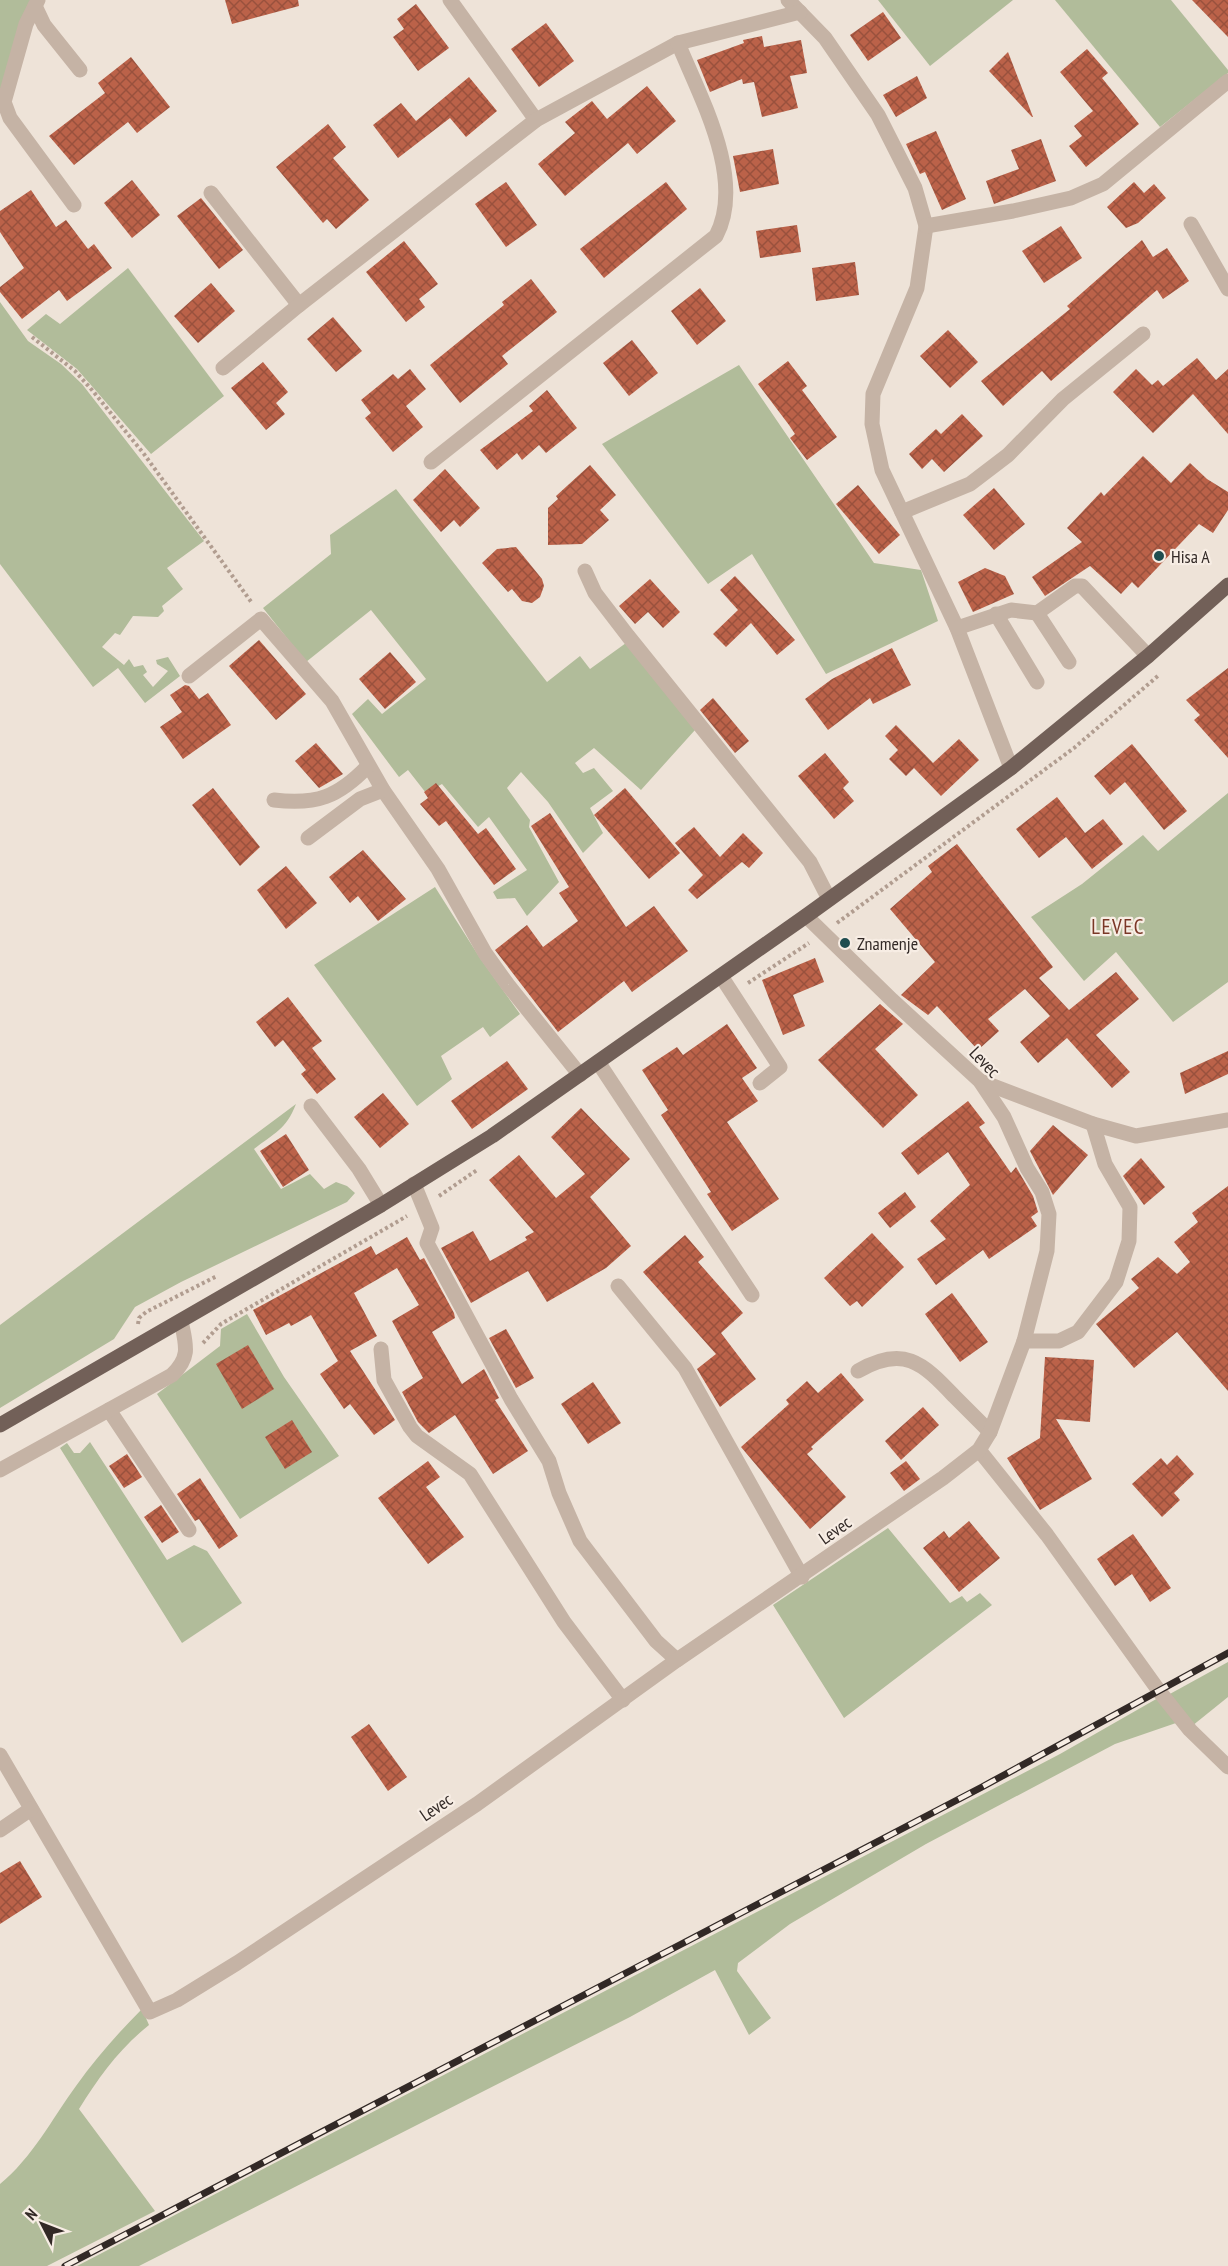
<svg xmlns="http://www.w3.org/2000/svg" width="1228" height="2266" viewBox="0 0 1228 2266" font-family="'PT Sans Narrow',sans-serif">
	<defs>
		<pattern id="building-cross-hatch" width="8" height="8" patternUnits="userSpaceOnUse" patternTransform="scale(1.5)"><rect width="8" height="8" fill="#bb6249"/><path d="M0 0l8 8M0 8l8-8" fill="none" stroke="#99513d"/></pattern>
	</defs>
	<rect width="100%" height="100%" fill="#eee3d8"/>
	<g fill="#b1bc9a">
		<polygon points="0,0 31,0 0,91"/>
		<polygon points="878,0 1013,0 930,66"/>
		<polygon points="1055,0 1171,0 1228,70 1228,73 1160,127"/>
		<polygon points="128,268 224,396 151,454 77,369 27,330 46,314 60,324"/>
		<polygon points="0,302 28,341 61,364 82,384 204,541 167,568 183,589 162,606 164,611 158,617 133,616 120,635 115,633 102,647 124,665 129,659 134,667 143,665 147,672 143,675 153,687 168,671 157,664 156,660 168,657 180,676 145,703 118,668 93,687 0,564"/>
		<polygon points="739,365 874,563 921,570 938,621 826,674 752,554 708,584 602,444"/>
		<polygon points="396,489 547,682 580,656 590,669 626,643 695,730 641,790 594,748 575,763 583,773 594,768 613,791 590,808 603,833 583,853 548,802 521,772 507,788 530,820 529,827 559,882 527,916 515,898 497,899 493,892 527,870 489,817 478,827 442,784 426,793 408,770 399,777 352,714 368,699 382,714 426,679 371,610 306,662 263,608 331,554 330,535"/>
		<polygon points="1228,793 1228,982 1173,1022 1116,952 1084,981 1031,917 1082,884 1143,835 1158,851"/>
		<polygon points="435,887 480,958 520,1014 490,1037 483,1027 441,1056 452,1079 417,1106 314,965"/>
		<path d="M 296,1104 C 286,1130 274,1133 254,1149 L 281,1189 L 310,1174 L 324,1189 L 336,1182 L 347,1186 L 355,1193 L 347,1202 L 181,1282 L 135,1307 L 114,1339 L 0,1408 L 0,1325 Z"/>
		<polygon points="247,1314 284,1377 339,1456 240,1519 157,1394 220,1346 221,1329"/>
		<polygon points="90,1442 167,1560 194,1545 207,1551 242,1603 182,1643 60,1448 67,1443 74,1453 80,1453"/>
		<polygon points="888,1528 950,1603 962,1596 967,1602 980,1593 992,1605 844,1718 773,1605"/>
		<polygon points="1228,1662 1228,1697 1192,1726 1168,1695"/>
		<polygon points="1158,1698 1176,1723 1115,1744 926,1844 790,1924 738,1963 737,1971 771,2018 749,2035 715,1970 630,2017 139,2266 77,2266 1060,1754"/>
		<path d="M 142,2009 L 149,2025 C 119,2049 99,2077 79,2109 L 155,2211 L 47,2266 L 0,2266 L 0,2184 C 32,2158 52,2119 76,2086 C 96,2058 118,2033 142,2009 Z"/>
	</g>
	<g fill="url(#building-cross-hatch)">
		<polygon points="225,0 298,0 299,6 232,24"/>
		<polygon points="1192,0 1228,0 1228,37"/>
		<polygon points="416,4 449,48 418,71 393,37 404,29 397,19"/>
		<polygon points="883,12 901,38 868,61 850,35"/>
		<polygon points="546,23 574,61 539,87 511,49"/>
		<polygon points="762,36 764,47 801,40 807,73 790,76 798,108 762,117 754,82 743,84 742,79 710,92 697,60 744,43 743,40"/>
		<polygon points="1087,49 1108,73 1102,78 1139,124 1086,167 1069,146 1082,136 1074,126 1093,111 1060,72"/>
		<polygon points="1008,52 1033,117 1032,117 989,71"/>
		<polygon points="131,57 170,107 137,133 128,122 74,165 49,136 105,93 98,83"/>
		<polygon points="917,76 927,98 896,117 883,95"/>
		<polygon points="469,77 497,111 466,137 450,118 398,158 373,125 401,103 416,121"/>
		<polygon points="647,86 676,121 637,154 628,143 565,196 538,164 575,133 565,122 592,101 607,119"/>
		<polygon points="328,124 346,147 333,158 369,200 336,229 327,219 323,223 276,167"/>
		<polygon points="936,131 966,199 942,210 925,172 920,174 906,144"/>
		<polygon points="1041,139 1056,181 994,204 986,181 1019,169 1011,150"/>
		<polygon points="773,149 779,184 740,192 733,156"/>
		<polygon points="132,180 160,215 132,238 104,203"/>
		<polygon points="506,182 537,225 506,247 475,204"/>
		<polygon points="666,182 687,209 604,278 580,249"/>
		<polygon points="1134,182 1144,193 1154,184 1166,198 1138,223 1126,228 1107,207"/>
		<polygon points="31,190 56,227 66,220 88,249 94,244 112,268 67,301 59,290 22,319 0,292 0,287 24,268 0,232 0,211"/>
		<polygon points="201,198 243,250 219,269 177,216"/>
		<polygon points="797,225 801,252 760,258 756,231"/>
		<polygon points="1061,226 1082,258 1044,283 1022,251"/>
		<polygon points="1142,240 1153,257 1167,248 1189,281 1163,299 1157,290 1051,381 1042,371 1003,406 981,381 1070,309 1067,306"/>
		<polygon points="404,241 438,284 419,299 425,307 406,322 366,272"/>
		<polygon points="855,262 859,295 816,301 812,268"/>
		<polygon points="531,279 557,312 502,356 508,364 460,403 430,365 504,305 502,302"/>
		<polygon points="211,283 235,311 198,343 174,316"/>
		<polygon points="700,288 726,321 697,345 671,311"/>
		<polygon points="333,317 362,351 336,372 307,339"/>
		<polygon points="948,330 978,362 950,388 920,356"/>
		<polygon points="632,340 658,373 629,396 603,363"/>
		<polygon points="1197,358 1216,380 1228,369 1228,434 1193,394 1153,433 1113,392 1136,369 1152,385 1158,380 1163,386"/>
		<polygon points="788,361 807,386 802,390 837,437 807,460 790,438 795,434 789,425 758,384"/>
		<polygon points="263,362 288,392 276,403 285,414 266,430 231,388"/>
		<polygon points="410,369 426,389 406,406 423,427 393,452 365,418 371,413 361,400 393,374 398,379"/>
		<polygon points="547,390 577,428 546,453 539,445 522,460 517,453 497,470 480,450 533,411 529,406"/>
		<polygon points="962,414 983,436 944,472 932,459 922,469 909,454 936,429 941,434"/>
		<polygon points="1143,456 1171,483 1190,463 1207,479 1228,492 1228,510 1213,533 1199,524 1138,588 1132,582 1121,594 1090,566 1045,596 1032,577 1082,542 1067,528 1101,492 1104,496"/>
		<polygon points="590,465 616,495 600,510 609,520 582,544 548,545 548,508 558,499 556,496"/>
		<polygon points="445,469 480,508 460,527 454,520 441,532 413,500"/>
		<polygon points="858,485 900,535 879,554 836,504"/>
		<polygon points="994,488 1025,524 994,550 963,515"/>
		<polygon points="516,547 542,579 544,586 540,597 532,603 522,601 512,589 508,592 482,563 497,549"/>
		<polygon points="985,568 1005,576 1014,594 973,612 958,582"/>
		<polygon points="735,576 795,640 777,655 751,623 726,647 713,634 738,610 720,590"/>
		<polygon points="650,579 680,612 663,628 648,612 635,624 619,606"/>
		<polygon points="259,640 306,694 276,720 229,666"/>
		<polygon points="892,648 911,685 873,704 870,698 828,730 805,699 832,679"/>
		<polygon points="390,652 416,682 385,709 359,679"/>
		<polygon points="1228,668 1228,758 1194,720 1200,715 1186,700"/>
		<polygon points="185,685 189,686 199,699 208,693 231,725 183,759 160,727 182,712 170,695"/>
		<polygon points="713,698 749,741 735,753 700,710"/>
		<polygon points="896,725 933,763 959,739 979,760 941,796 914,768 906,776 889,759 898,750 885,736"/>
		<polygon points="316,743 343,774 319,788 295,761"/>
		<polygon points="1132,744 1187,811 1164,830 1125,782 1110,795 1094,776"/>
		<polygon points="825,753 849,782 843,788 854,801 834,819 798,776"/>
		<polygon points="436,783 478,834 486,828 516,869 494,885 446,821 439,826 420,804 428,798 424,792"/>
		<polygon points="213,788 260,847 240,866 192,805"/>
		<polygon points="625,788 680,853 649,879 594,815"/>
		<polygon points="1057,797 1085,833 1103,819 1123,844 1092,869 1066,837 1039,858 1016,829"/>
		<polygon points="550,813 626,927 654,906 688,951 632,992 624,981 558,1032 495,950 527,925 543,947 578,921 559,893 569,887 531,826"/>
		<polygon points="694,827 720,857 743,833 763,853 749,868 742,862 697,899 688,890 703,875 675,843"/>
		<polygon points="957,844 1053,967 1039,978 1069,1010 1116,972 1139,999 1096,1035 1130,1072 1112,1088 1067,1038 1038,1063 1020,1042 1050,1016 1025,989 988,1019 999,1031 978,1050 937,1006 928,1015 901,995 935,962 890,909 932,872 928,866"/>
		<polygon points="363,850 406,899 378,921 358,896 350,903 329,877"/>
		<polygon points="286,866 317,903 286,929 257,890"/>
		<polygon points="815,958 824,982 793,995 805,1026 783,1035 762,980"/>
		<polygon points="288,997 322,1041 312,1048 336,1079 317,1094 301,1074 306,1070 283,1040 275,1047 256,1022"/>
		<polygon points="880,1004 903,1024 875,1049 918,1095 883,1128 818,1060"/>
		<polygon points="727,1024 757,1068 742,1078 758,1101 727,1122 779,1199 732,1231 707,1194 711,1192 661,1115 668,1110 642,1070 677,1047 683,1055"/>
		<polygon points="1228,1051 1228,1074 1185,1094 1180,1073"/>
		<polygon points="507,1061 528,1089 472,1129 451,1101"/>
		<polygon points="383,1093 409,1124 380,1148 354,1117"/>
		<polygon points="968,1101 985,1123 979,1127 1011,1173 1016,1167 1033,1196 1038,1212 1031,1217 1037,1226 989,1259 983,1250 936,1285 917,1259 946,1239 930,1221 970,1185 948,1152 918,1175 901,1153"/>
		<polygon points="581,1108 630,1159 590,1197 631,1246 606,1268 547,1302 528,1271 471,1303 441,1248 473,1231 490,1261 527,1240 525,1237 534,1232 489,1180 519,1155 556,1198 585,1174 551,1137"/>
		<polygon points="1053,1125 1088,1155 1053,1195 1030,1151"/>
		<polygon points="286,1134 309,1170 283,1187 260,1151"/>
		<polygon points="1141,1158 1165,1187 1144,1205 1123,1176"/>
		<polygon points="1228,1186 1228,1391 1177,1332 1134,1368 1096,1324 1139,1288 1131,1279 1158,1257 1177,1274 1190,1262 1174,1242 1198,1222 1192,1213"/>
		<polygon points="905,1192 916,1207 890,1228 878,1213"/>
		<polygon points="872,1233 904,1267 862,1307 857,1301 850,1306 824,1278"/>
		<polygon points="685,1235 704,1257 698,1262 743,1313 721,1333 756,1379 720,1407 697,1369 716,1354 643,1272"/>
		<polygon points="407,1237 420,1260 424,1258 454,1313 455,1318 432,1332 462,1384 484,1369 499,1398 495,1400 528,1451 493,1474 455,1415 429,1433 418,1422 402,1392 423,1378 392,1321 419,1305 397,1268 354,1293 377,1336 350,1351 395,1420 374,1435 350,1404 344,1409 320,1374 338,1361 311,1315 291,1326 289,1323 266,1335 253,1310 371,1246 376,1255"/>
		<polygon points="952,1293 988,1342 960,1362 925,1314"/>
		<polygon points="506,1329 534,1378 516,1388 489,1338"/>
		<polygon points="248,1345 274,1389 242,1409 216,1364"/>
		<polygon points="1045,1357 1094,1360 1090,1422 1056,1419 1092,1479 1040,1510 1007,1458 1040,1438"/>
		<polygon points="841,1373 864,1400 811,1447 813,1449 807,1454 846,1497 810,1529 741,1447 789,1404 786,1400 807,1381 818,1393"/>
		<polygon points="593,1382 621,1423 588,1444 561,1404"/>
		<polygon points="923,1407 939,1425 901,1460 885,1441"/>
		<polygon points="292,1420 312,1452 285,1469 265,1437"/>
		<polygon points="127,1454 142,1477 124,1488 109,1466"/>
		<polygon points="1177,1455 1194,1474 1174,1493 1180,1500 1162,1517 1132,1484 1161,1458 1167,1465"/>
		<polygon points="428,1461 440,1477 426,1487 464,1537 428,1564 378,1498"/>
		<polygon points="906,1461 920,1479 904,1491 890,1473"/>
		<polygon points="200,1478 238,1536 219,1549 199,1519 195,1521 177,1494"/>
		<polygon points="161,1505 179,1532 162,1543 144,1517"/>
		<polygon points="969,1521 1000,1558 959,1592 923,1548 944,1531 949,1538"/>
		<polygon points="1133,1534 1171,1588 1150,1602 1132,1574 1115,1586 1097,1559"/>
		<polygon points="369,1724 407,1777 388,1791 351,1737"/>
		<polygon points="20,1861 42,1897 0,1924 0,1873"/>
	</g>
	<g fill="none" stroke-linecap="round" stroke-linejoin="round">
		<g stroke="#b19d90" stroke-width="4" stroke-dasharray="3 3" stroke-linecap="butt">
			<polyline points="32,337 75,371 92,390 144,454 252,603"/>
			<polyline points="837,923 1074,748 1159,675"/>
			<polyline points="748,983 809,943"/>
			<polyline points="439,1196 477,1170"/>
			<polyline points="138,1324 139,1318 146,1312 217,1276"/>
			<polyline points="203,1343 221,1324 407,1216"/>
		</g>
		<g stroke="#c5b3a5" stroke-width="15">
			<polyline points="38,0 26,24 4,102 10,118 74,205"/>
			<polyline points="450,0 536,120"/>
			<polyline points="788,0 825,38 878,115 915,188 926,226 917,288 873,394 872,424 882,470 957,628 1011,768"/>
			<polyline points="35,6 44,25 80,70"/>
			<polyline points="211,193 299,305"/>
			<polyline points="1191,224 1228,289"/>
			<polyline points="926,226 1013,211 1071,198 1103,184 1228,81"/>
			<polyline points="223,368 299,305 536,120 678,43 800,12"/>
			<path d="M 431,462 L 716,236 C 746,179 700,97 678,43"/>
			<polyline points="902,512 970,484 1008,455 1063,399 1143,334"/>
			<polyline points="585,571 595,593 628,636 810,862 829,899"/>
			<polyline points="1037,613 1069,662"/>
			<polyline points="996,614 1037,682"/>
			<polyline points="957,628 1011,610 1037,613 1075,586 1082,586 1148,656"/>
			<polyline points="189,676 261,619 332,701 383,790 438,869 485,953 508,985 580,1075"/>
			<path d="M 274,800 C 317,805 338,797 368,766"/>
			<polyline points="308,838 360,799 383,790"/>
			<polyline points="721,976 780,1067 760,1083"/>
			<polyline points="598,1062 752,1295"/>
			<polyline points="980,1081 1093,1124 1136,1136 1228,1120"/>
			<polyline points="311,1106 359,1169 381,1205"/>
			<polyline points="414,1184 432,1228 427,1243 511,1399 549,1461 559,1493 580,1541 656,1641 677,1660"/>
			<polyline points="618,1286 685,1368 802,1577"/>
			<polyline points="1024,1341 1059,1341 1078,1332 1116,1282 1129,1241 1130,1207 1105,1164 1093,1124"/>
			<polyline points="381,1349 384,1380 410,1427 417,1436 470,1474 564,1622 623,1700"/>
			<path d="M 858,1371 C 903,1345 922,1362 954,1396 C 966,1408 978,1420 990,1432"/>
			<polyline points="109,1410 189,1530"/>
			<polyline points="979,1450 1047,1535 1159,1691 1190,1730 1228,1767"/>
			<path d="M 0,1470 L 172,1375 C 191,1357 186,1345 181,1321"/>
			<polyline points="0,1755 150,2012 177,2000 237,1963 477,1804 677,1660 943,1478 979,1450 990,1432 1024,1341 1047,1251 1049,1214 1042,1192 1027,1168 1004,1117 980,1081 892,1000 806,916"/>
			<polyline points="0,1830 31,1809"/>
		</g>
		<polyline stroke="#726058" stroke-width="15" points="0,1425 381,1205 492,1136 806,916 1011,768 1148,656 1228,585"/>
		<defs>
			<polyline id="rail" points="65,2266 982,1787 1228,1653"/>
		</defs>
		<use href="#rail" stroke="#322926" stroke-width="7"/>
		<use href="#rail" stroke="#f7ede4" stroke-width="4.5" stroke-dasharray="14" stroke-linecap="butt"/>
	</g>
	<g fill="#1f4d4f" stroke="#f7ede4" stroke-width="2">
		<circle cx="1159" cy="556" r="6"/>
		<circle cx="845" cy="943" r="6"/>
	</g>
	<g text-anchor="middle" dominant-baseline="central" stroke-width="4.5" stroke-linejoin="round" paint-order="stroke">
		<g font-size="18" fill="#322926" stroke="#f7ede4" text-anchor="start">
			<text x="1171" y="556">Hisa A</text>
			<text x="857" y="943">Znamenje</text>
		</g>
		<g font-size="18" fill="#322926" stroke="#f7ede4">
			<text transform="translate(985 1062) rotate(46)">Levec</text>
			<text transform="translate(835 1530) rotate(-35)">Levec</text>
			<text transform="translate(436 1807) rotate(-34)">Levec</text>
		</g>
		<g font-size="21" letter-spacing="1.5" fill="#7a3726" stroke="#f7ede4">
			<text x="1118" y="926">LEVEC</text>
		</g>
	</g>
	<g transform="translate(42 2224) rotate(312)" stroke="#f7ede4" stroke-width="4.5" paint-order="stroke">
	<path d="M0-4.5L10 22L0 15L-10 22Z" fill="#322926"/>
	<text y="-9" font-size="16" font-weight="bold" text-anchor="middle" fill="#322926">N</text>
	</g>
</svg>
